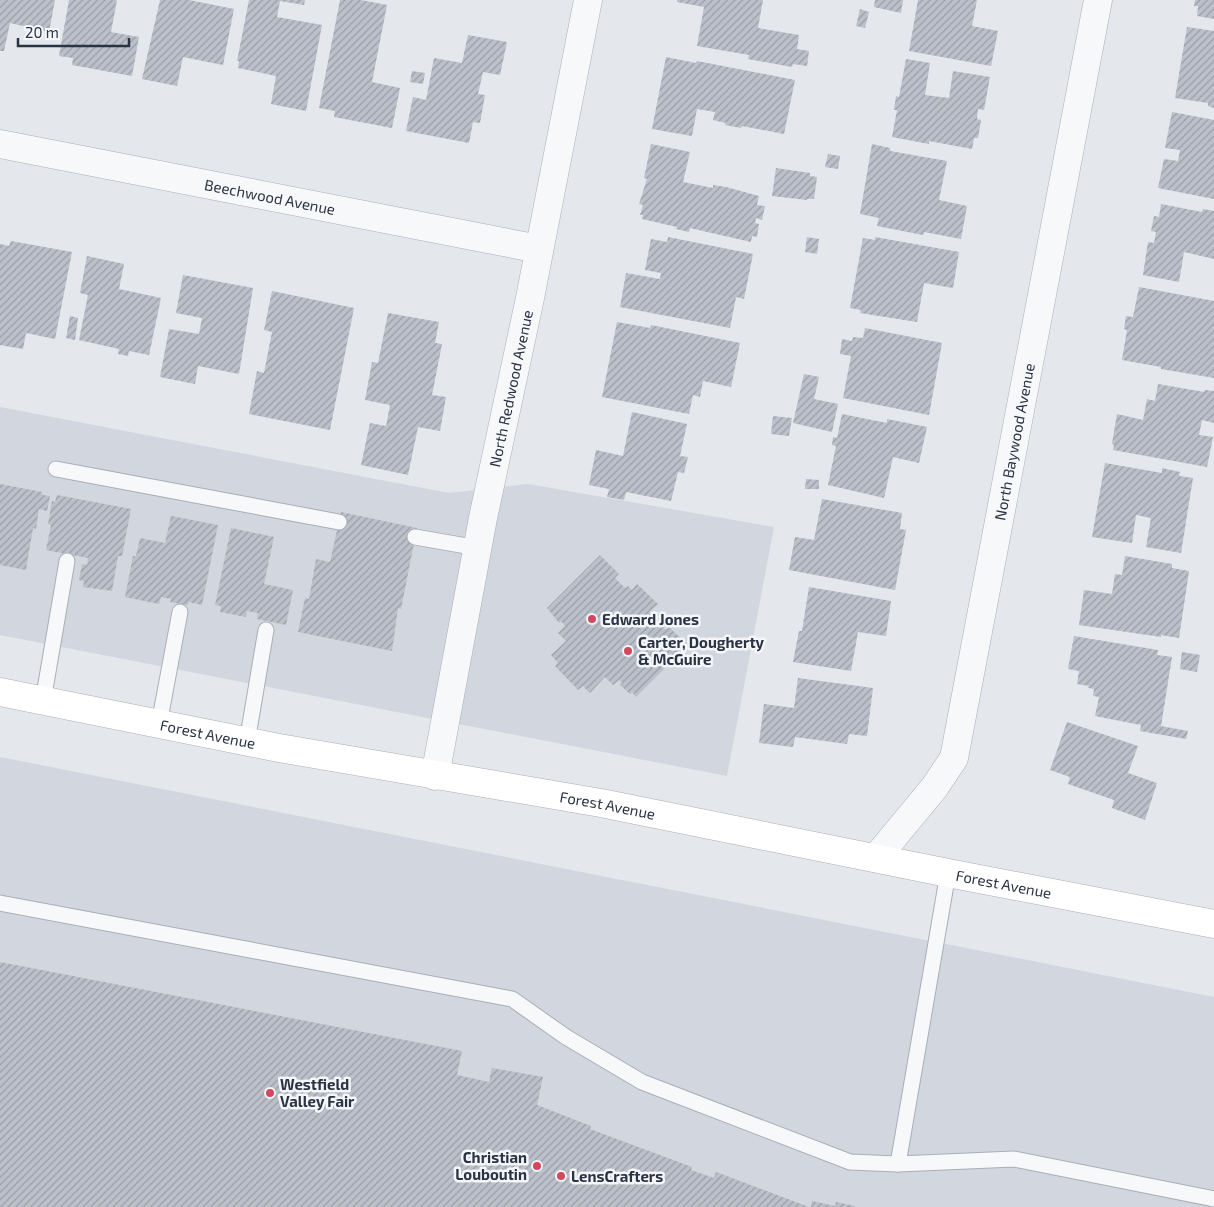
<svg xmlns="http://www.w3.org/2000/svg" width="1214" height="1207" viewBox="0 0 1214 1207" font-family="'Exo 2',sans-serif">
	<defs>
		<pattern id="building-hatch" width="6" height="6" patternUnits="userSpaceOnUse" patternTransform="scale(1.25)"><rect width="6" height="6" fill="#bbc0ca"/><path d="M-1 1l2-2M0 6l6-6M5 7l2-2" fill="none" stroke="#989da6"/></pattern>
	</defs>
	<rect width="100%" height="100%" fill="#e4e7ec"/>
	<g fill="#d2d6de">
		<polygon points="0,407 449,493 528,484 774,527 727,776 0,635"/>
		<polygon points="0,757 1214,997 1214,1207 0,1207"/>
	</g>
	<g fill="url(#building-hatch)">
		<polygon points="0,0 55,0 49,32 10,23 4,51 0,51"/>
		<polygon points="69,0 117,0 111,32 139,37 132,76 72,65 73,58 59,56"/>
		<polygon points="160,0 189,0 234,9 223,65 183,57 177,86 142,79"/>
		<polygon points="249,0 305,0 304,5 280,1 277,17 322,25 306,111 271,104 276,76 238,68 239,61 237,61"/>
		<polygon points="340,0 361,0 387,5 372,82 400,88 392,128 334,117 335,111 319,108"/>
		<polygon points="677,0 763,0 758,28 799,35 797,49 809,51 807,66 793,64 792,67 748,59 749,55 697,46 704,7 677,2"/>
		<polygon points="875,0 903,0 901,13 874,7"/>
		<polygon points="918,0 977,0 972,26 998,31 991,66 909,51"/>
		<polygon points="1195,0 1214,0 1214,19 1197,16 1198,6 1194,6"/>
		<polygon points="860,9 869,12 865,28 856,26"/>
		<polygon points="1187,27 1214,31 1214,108 1208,106 1208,103 1175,98"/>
		<polygon points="468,35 507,42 500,75 483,72 478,94 485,95 480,123 473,122 469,143 406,131 413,97 426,100 434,58 462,63"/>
		<polygon points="666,57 696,63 697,61 795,80 784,134 742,126 741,128 725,125 726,123 713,120 715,112 697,109 692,136 652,129"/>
		<polygon points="906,59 930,63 925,95 949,98 953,71 990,77 984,110 978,109 977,119 981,120 978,138 974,138 972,149 929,141 929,144 892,137 897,110 894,110 896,96 899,97"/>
		<polygon points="412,71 425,73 423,84 410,82"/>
		<polygon points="1172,112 1214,120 1214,199 1158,188 1164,159 1178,161 1180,150 1165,148"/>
		<polygon points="651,144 690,152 683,182 713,188 713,185 726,187 759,196 757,205 765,206 762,220 756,218 755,223 759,224 757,237 752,236 751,242 690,228 689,232 676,229 677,227 642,219 643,215 640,215 643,205 639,204 647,179 644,178"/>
		<polygon points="872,144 890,148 890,151 947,161 939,200 967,206 961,239 924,232 923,235 877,226 879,218 860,214"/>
		<polygon points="828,154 840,156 838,169 825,167"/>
		<polygon points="776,168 810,173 810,176 817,177 814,199 807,199 807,200 772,196"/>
		<polygon points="1161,204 1202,212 1203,209 1214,211 1214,259 1184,252 1179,282 1143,275 1148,242 1154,243 1156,232 1151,231 1154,216 1159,217"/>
		<polygon points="668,237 753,254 744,299 736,297 730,328 620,307 626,273 660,279 661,273 645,270 651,239 667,242"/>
		<polygon points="807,237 819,239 817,254 805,252"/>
		<polygon points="875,237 959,252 953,288 924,283 917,322 860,313 861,310 850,308 863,238 875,240"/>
		<polygon points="11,241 72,252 55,339 26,333 23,349 0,345 0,244 9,246"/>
		<polygon points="87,256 124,264 119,289 161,298 149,355 129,351 128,356 118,354 119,349 79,340 88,295 80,293"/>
		<polygon points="183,275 253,288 239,374 198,366 195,384 160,377 169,329 199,334 202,318 176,313"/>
		<polygon points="1139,287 1214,301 1214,378 1161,369 1161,367 1122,360 1127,330 1124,329 1126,316 1133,317"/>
		<polygon points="272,291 354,308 330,430 249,414 257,371 264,373 272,332 264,330"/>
		<polygon points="388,313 439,322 435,343 442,344 432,395 446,397 440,431 418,427 408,475 361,465 370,423 386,426 390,405 365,400 372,362 378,363"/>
		<polygon points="70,316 78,318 75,340 66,338"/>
		<polygon points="617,322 650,328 651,325 740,343 731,387 703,381 700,397 693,395 689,414 602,397"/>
		<polygon points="865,328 942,343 929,415 843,398 851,356 840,354 842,339 852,341 853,337 863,338"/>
		<polygon points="804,374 819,377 814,399 838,404 832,432 793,423"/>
		<polygon points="1158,384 1204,392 1205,390 1214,391 1214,423 1202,420 1199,435 1213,437 1207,467 1113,450 1114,445 1112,444 1117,414 1143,420 1147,399 1155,401"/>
		<polygon points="632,412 687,424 680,456 688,457 684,473 678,472 671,501 626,492 624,500 607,497 609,489 589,485 596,450 623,456"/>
		<polygon points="842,414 887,423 887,419 927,427 919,463 893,457 884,498 828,485 836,446 832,445 833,437 837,438"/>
		<polygon points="773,416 792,418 789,436 771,434"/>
		<polygon points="1105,463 1162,473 1162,468 1180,472 1179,476 1193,478 1181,553 1146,547 1151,518 1136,515 1132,543 1092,537"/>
		<polygon points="806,479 819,480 819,489 805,489"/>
		<polygon points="0,484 42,492 42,495 50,496 47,511 39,509 36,529 33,528 26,570 0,565"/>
		<polygon points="57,495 131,509 122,556 118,556 112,591 83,587 84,581 79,580 82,564 87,565 88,558 46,550 51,525 48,524 52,501 55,502"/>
		<polygon points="822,499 902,513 900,529 906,530 895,590 789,570 795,537 814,540"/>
		<polygon points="341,512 417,528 401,609 398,608 392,651 298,632 305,598 309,599 316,559 330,562"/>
		<polygon points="171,516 218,525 202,605 189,602 188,605 170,602 171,599 161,597 159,604 125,597 133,556 136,556 140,538 165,543"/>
		<polygon points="231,528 274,537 264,584 293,590 286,625 257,619 258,613 247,611 246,617 220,612 221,606 215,605"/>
		<polygon points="600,555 619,574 615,578 625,588 628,586 632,590 637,584 658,604 649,612 666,630 669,627 688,645 636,697 632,692 630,694 620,685 622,683 619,680 613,685 605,677 590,693 583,686 578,690 555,666 558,663 551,655 566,641 558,633 565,626 561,621 559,623 547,608"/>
		<polygon points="1125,556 1172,564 1172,568 1189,571 1179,638 1161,635 1161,637 1079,625 1084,590 1112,594 1115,574 1122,575"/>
		<polygon points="809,587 891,601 886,636 858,632 851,671 793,662 799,631 802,631"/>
		<polygon points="1074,636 1158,650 1157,655 1172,657 1161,726 1188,731 1186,739 1140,731 1141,725 1095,716 1099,697 1093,696 1094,689 1088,688 1089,686 1077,684 1079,671 1068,669"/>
		<polygon points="1182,652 1200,655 1197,672 1180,669"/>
		<polygon points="798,678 873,688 867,736 849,734 847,744 795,737 793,747 759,743 764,704 794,708"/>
		<polygon points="1067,722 1138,746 1128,773 1157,783 1145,820 1112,808 1114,800 1068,784 1070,777 1050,770"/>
		<polygon points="0,962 462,1051 457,1075 489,1082 492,1068 543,1077 537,1105 591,1126 590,1129 692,1167 691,1170 714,1178 716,1172 809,1207 0,1207"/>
		<polygon points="812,1201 835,1206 834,1207 811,1207"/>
		<polygon points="836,1202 855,1206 855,1207 835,1207"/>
	</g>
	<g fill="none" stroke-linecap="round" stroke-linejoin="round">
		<defs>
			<g id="service">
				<polyline points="56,469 339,522"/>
				<polyline points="415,537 478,548"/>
				<polyline points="43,701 67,561"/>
				<polyline points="159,724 180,612"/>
				<polyline points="247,742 266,630"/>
				<polyline points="0,903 512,999 566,1037 642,1082 850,1162 898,1164 1014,1159 1214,1199"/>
				<polyline points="898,1164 948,873"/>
			</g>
			<g id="minor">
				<path id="s1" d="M 0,144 L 539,249"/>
				<path id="s2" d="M 435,776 L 483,518 L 530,298 L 588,0"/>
				<path id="s3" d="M 876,858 L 934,788 L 954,758 L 1098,0"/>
			</g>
			<g id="secondary">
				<path id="s4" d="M 0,692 L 279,748 L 601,803 L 948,873 L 1214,924"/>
			</g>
		</defs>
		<use href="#service" stroke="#a9aeb7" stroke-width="17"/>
		<use href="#minor" stroke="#a9aeb7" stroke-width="29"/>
		<use href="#secondary" stroke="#a9aeb7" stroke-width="29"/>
		<use href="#service" stroke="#f7f8fa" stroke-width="15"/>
		<use href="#minor" stroke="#f7f8fa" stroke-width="28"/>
		<use href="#secondary" stroke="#fff" stroke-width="28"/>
	</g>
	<g fill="#d1495b" stroke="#f4f6f9" stroke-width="2">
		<circle cx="592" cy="619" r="5"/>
		<circle cx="628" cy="651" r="5"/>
		<circle cx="270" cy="1093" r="5"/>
		<circle cx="537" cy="1166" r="5"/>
		<circle cx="561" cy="1176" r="5"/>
	</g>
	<g text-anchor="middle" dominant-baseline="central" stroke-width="5" stroke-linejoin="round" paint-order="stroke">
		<g font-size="15" fill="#2b3445" stroke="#f4f6f9">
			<text stroke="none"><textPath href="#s1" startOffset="275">Beechwood Avenue</textPath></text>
			<text stroke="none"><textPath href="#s2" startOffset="395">North Redwood Avenue</textPath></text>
			<text stroke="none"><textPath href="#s3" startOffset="449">North Baywood Avenue</textPath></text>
			<text stroke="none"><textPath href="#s4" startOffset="212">Forest Avenue</textPath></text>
			<text stroke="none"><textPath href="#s4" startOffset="618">Forest Avenue</textPath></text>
			<text stroke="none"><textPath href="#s4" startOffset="1022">Forest Avenue</textPath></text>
		</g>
		<g font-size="15" font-weight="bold" fill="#2b3445" stroke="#f4f6f9" text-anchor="start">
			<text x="602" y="619">Edward Jones</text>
			<text x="638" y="642">Carter, Dougherty<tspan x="638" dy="17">&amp; McGuire</tspan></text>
			<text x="280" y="1084">Westfield<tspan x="280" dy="17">Valley Fair</tspan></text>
			<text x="527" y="1157" text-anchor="end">Christian<tspan x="527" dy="17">Louboutin</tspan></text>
			<text x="571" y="1176">LensCrafters</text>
		</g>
	</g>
	<path d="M18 38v8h111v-8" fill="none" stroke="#2b3445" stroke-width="2.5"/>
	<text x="25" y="38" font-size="15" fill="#2b3445" stroke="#f4f6f9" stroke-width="4" paint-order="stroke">20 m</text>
</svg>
